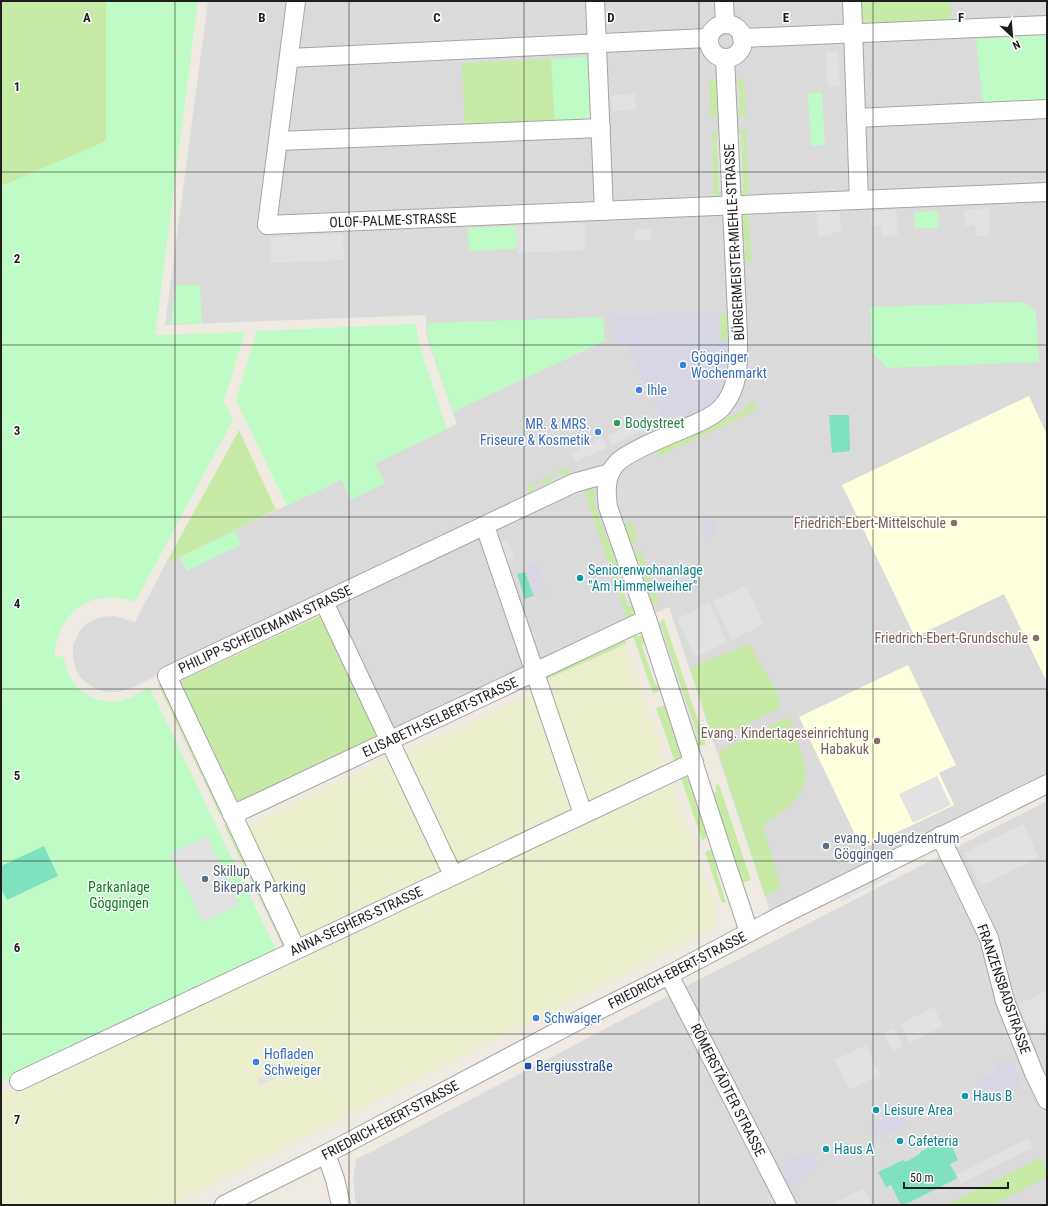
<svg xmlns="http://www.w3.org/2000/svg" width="1048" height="1206" viewBox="0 0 1048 1206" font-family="'Roboto Condensed',sans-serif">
	<rect width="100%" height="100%" fill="#efebe3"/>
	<g fill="#dcdbdb">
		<polygon points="208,1 1047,1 1047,772 770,912 669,607 392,734 327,595 129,689 118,692 107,692 96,689 88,684 80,677 75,667 73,655 73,646 79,632 85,625 95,619 103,617 114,616 135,622 166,563 457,424 427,338 426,315 165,325"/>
		<polygon points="1047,801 1047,1205 356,1205 353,1179 356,1159 369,1153 698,980"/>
	</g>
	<g fill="#feffdc">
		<polygon points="1029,396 1047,435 1047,682 1004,594 915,637 842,485"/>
		<polygon points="908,665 956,765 939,773 954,805 862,849 799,717"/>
	</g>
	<g fill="#ebefce">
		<polygon points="626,644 667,768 593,800 585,797 545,680"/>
		<polygon points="530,695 533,697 568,796 569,806 567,810 563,816 456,867 402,754"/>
		<polygon points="389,757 445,871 309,937 301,936 293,932 245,827"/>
		<polygon points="671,779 717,912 714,928 172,1205 1,1205 1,1095"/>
	</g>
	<g fill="#c7eba7">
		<polygon points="1,1 106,1 106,141 1,331"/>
		<polygon points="858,1 951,1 951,24 866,26 859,17"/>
		<polygon points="551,59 555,125 465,128 462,63"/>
		<polygon points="734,79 744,79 746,116 736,117 736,112 740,109 739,83 734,81"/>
		<polygon points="719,80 720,117 711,118 709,81"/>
		<polygon points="736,130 746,130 749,197 739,197"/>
		<polygon points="722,131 722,133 717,135 719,191 724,193 724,197 714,199 712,132"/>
		<polygon points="749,213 751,262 741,263 741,254 746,253 746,240 741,238 740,216"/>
		<polygon points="719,313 728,314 729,340 721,340"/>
		<polygon points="749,403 756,403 755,408 752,412 658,457 656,451 746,409"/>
		<polygon points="239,430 276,510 166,563"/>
		<polygon points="568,467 572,479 570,480 559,473 548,478 558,486 552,489 542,481 531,486 540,494 532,498 526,487"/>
		<polygon points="590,488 594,491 597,495 593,499 606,538 611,537 619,563 616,567 628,606 633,605 636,615 628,621 584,490"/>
		<polygon points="631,521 638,541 629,545 622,525"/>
		<polygon points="641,551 659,604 649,605 647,601 651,598 638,560 633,558 632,554"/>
		<polygon points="324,614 382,736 246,802 238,801 230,797 178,682"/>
		<polygon points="664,619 706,745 696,745 694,740 698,737 661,628 656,627 656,625"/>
		<polygon points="643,635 645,642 642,646 655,684 660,684 662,689 653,694 633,636"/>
		<polygon points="624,636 626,644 545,680 546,677 551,671"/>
		<polygon points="749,644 778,693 780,702 779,708 714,741 690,668"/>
		<polygon points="158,684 163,685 224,813 220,815"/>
		<polygon points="666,705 684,757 675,762 656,708"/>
		<path d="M 789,717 L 806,769 C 805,801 786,809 763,825 L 781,888 L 765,896 L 718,752 Z"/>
		<polygon points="690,777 711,836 702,840 681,778"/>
		<polygon points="719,784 751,880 742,883 712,793 717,792 715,786"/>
		<polygon points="228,823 284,940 283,947 224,825"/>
		<polygon points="714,849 717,860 717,873 726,902 722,903 705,852"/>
		<polygon points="1040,1158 1047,1170 1047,1177 992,1205 945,1205"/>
	</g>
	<g fill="#befbc5">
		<path d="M 106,1 L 198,1 L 155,335 L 245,332 L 224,401 L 233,420 L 135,602 C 92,587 58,611 54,656 L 64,657 C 65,663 66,669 69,675 C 77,694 101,705 121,701 C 131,698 140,693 150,688 L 277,952 L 1,1082 L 1,186 L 106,141 Z"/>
		<polygon points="1047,35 1047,103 983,105 976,39"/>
		<polygon points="589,57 595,110 590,119 582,123 555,125 551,59"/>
		<polygon points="808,93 822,93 825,145 811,146"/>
		<polygon points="938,211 939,228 915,228 915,212"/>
		<polygon points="516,226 517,249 469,251 468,228"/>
		<polygon points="176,285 200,285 202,323 171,324"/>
		<polygon points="1023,302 1036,312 1039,362 887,368 872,352 870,307"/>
		<polygon points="603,317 605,341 453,412 428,338 428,323"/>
		<polygon points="416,324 419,344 447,429 375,464 385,483 351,500 341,480 287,506 236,400 257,331"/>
		<polygon points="235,531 242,544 187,571 180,557"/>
	</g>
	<g fill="#7fe1bd">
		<polygon points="829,415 849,415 850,451 832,453"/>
		<polygon points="525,572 534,596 525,599 517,574"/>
		<polygon points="44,846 58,876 7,900 1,888 1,866"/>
		<polygon points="948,1138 958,1160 950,1164 958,1178 904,1205 901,1205 891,1185 886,1187 878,1172 903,1160 906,1162 920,1154 920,1152"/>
	</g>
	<g fill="#e2e2e2">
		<polygon points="826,52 838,52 840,86 828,87"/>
		<polygon points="635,94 636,110 612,111 611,95"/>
		<polygon points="736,132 741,134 743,190 739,192"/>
		<polygon points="722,133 724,193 719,191 717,135"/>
		<polygon points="830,207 830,212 840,212 841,232 831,233 831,236 818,237 816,208"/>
		<polygon points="989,208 990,235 976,236 975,225 965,226 964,210"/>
		<polygon points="896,210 898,235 882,236 881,226 871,226 870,212"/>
		<polygon points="585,223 586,250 518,253 516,226"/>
		<polygon points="635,229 650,229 651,240 635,241"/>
		<polygon points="343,234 344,260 271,263 270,237"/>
		<polygon points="637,421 641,431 612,445 607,436"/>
		<polygon points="602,438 607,448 575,462 571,453"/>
		<polygon points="508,540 515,558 503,562 497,544"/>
		<polygon points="619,563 633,605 628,606 616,567"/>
		<polygon points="746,586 764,624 732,640 713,601"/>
		<polygon points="709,603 727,642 695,657 677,619"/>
		<polygon points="656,627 661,628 698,737 694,740"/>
		<polygon points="937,776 951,805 913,823 899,794"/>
		<polygon points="1023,824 1039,857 981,886 964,853"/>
		<polygon points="207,836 239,905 203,922 170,854"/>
		<polygon points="890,871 892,876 841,902 839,898"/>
		<polygon points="1047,990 1047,1031 1034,1037 1018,1005"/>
		<polygon points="934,1007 943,1026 910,1043 900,1024"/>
		<polygon points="893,1028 903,1046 893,1052 883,1033"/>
		<polygon points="866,1045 880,1075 850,1090 835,1060"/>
		<polygon points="275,1064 287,1068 292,1077 277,1077 260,1086 257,1080 273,1072 270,1066"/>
		<polygon points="1028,1138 1033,1147 961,1184 956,1175"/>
		<polygon points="864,1188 872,1205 835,1205 834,1203"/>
	</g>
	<g fill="#d8d7e5">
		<polygon points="719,312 721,340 729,340 729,366 724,385 715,399 703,410 666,428 627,344 615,344 614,316"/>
		<circle cx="708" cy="528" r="9"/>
		<polygon points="536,562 543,583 536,587 546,590 544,594 542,593 534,596 525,572 528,571 526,565"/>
		<polygon points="1004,1061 1006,1067 1013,1063 1022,1083 1017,1086 1018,1088 1008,1093 1005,1089 983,1099 976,1086 982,1083 981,1080 996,1072 994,1066"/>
		<polygon points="899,1105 908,1123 877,1139 869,1125 883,1118 881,1114"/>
		<polygon points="806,1152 807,1155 812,1152 819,1166 799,1178 801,1183 791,1188 790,1185 787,1186 779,1171 786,1161 784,1157 787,1155 790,1160"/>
	</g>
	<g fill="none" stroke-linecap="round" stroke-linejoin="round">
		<defs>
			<g id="minor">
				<polyline points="296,1 267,225 1047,192"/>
				<polyline points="595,1 604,211"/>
				<polyline points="724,1 725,24"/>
				<polyline points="852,1 859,200"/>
				<circle cx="726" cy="41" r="17"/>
				<polyline points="742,38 1047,25"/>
				<polyline points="289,58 708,38"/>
				<path d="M 725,58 L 738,336 C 738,362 740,385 723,406 C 717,414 704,420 695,424 C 679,431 625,452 616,464 C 605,476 606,492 608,507 L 647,619 L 723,854 L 749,932"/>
				<polyline points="856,118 1047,109"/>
				<polyline points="278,141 601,128"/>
				<polyline points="485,526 583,814"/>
				<polyline points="324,602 453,875"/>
				<polyline points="232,815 647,619"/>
				<polyline points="940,836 989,938 1005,1001 1034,1073 1047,1100"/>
				<polyline points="296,949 167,676 574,483 610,473"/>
				<polyline points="669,975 787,1205"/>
				<polyline points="19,1081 694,762"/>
				<polyline points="326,1154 335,1179 341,1205"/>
				<polyline points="224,1205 326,1154 581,1019 669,975 782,915 1047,784"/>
			</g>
		</defs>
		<use href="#minor" stroke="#a5a5a5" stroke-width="20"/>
		<use href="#minor" stroke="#fff" stroke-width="18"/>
	</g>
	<path fill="none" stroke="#1e1e1e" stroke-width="1" stroke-opacity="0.55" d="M 175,1 L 175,1205M 349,1 L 349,1205M 524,1 L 524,1205M 699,1 L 699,1205M 873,1 L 873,1205M 1,172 L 1047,172M 1,345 L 1047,345M 1,517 L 1047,517M 1,689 L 1047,689M 1,861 L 1047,861M 1,1034 L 1047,1034"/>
	<g fill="#3f7fe0" stroke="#fff" stroke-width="1.5">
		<circle cx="683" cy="365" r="4"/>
		<circle cx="639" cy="390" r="4"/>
		<circle cx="598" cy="432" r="4"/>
		<circle cx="536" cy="1018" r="4"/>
		<circle cx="256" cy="1062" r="4"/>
	</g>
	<circle fill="#2e9e5b" stroke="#fff" stroke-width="1.5" cx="617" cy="423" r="4"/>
	<g fill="#8d6e63" stroke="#fff" stroke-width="1.5">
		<circle cx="954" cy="523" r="4"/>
		<circle cx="1036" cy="638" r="4"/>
		<circle cx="877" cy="741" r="4"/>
	</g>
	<g fill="#0f9aa8" stroke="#fff" stroke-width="1.5">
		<circle cx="580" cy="578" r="4"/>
		<circle cx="965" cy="1096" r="4"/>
		<circle cx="876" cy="1110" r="4"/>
		<circle cx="900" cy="1141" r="4"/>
		<circle cx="826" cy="1149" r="4"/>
	</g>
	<g fill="#5c6f8a" stroke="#fff" stroke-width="1.5">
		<circle cx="826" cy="846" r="4"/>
		<circle cx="205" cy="879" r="4"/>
	</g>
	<rect fill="#1a4fb4" stroke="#fff" stroke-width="1.5" x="524" y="1062" width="8" height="8" rx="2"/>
	<g text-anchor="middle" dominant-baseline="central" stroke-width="3" stroke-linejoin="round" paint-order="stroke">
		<g font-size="14" fill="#1e1e1e" stroke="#fff">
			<text transform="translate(393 220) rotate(-2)">OLOF-PALME-STRASSE</text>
			<text transform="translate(734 242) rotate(-93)">BÜRGERMEISTER-MIEHLE-STRASSE</text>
			<text transform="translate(265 629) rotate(-25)">PHILIPP-SCHEIDEMANN-STRASSE</text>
			<text transform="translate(440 717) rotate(-25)">ELISABETH-SELBERT-STRASSE</text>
			<text transform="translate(356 921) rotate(-25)">ANNA-SEGHERS-STRASSE</text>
			<text transform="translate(677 970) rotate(-27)">FRIEDRICH-EBERT-STRASSE</text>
			<text transform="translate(1004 989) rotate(71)">FRANZENSBADSTRASSE</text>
			<text transform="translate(728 1090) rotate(63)">RÖMERSTÄDTER STRASSE</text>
			<text transform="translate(390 1120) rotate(-28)">FRIEDRICH-EBERT-STRASSE</text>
		</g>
		<g font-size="14" fill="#366cbe" stroke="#fff" text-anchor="start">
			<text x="691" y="357">Gögginger<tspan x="691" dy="16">Wochenmarkt</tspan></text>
			<text x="647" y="390">Ihle</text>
			<text x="590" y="424" text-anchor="end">MR. &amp; MRS.<tspan x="590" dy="16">Friseure &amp; Kosmetik</tspan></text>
			<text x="544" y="1018">Schwaiger</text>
			<text x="264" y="1054">Hofladen<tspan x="264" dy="16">Schweiger</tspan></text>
		</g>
		<g font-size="14" fill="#27864d" stroke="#fff" text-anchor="start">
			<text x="625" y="423">Bodystreet</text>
		</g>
		<g font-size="14" fill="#785e54" stroke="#fff" text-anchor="end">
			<text x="946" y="523">Friedrich-Ebert-Mittelschule</text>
			<text x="1028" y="638">Friedrich-Ebert-Grundschule</text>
			<text x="869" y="733">Evang. Kindertageseinrichtung<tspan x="869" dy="16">Habakuk</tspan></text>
		</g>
		<g font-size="14" fill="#0d838f" stroke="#fff" text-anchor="start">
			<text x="588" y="570">Seniorenwohnanlage<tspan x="588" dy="16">"Am Himmelweiher"</tspan></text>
			<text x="973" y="1096">Haus B</text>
			<text x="884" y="1110">Leisure Area</text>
			<text x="908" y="1141">Cafeteria</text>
			<text x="834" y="1149">Haus A</text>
		</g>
		<g font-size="14" fill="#4e5e75" stroke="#fff" text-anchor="start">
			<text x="834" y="838">evang. Jugendzentrum<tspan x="834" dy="16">Göggingen</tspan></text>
			<text x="213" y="871">Skillup<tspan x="213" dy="16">Bikepark Parking</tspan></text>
		</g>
		<g font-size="14" fill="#087f15" stroke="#fff">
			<text x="119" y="887">Parkanlage<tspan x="119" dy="16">Göggingen</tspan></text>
		</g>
		<g font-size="14" fill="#164399" stroke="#fff" text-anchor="start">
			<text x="536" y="1066">Bergiusstraße</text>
		</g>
	</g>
	<g font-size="13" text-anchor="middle" font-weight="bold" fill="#1e1e1e" stroke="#fff" stroke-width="3" stroke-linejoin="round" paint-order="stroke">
		<text x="87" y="22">A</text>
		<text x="262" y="22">B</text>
		<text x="437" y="22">C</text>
		<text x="611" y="22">D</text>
		<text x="786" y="22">E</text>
		<text x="961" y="22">F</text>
		<text x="17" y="91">1</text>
		<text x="17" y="263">2</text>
		<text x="17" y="435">3</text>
		<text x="17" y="608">4</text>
		<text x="17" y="780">5</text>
		<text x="17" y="952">6</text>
		<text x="17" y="1124">7</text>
	</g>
	<rect width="1048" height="1206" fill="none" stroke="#1e1e1e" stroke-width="4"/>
	<g transform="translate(1012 36) rotate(154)" stroke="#ffffff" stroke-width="3" paint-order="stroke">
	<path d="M0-3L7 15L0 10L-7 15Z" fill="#1e1e1e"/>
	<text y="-6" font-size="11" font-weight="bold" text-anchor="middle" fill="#1e1e1e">N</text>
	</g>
	<path d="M904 1182v6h104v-6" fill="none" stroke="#1e1e1e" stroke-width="2"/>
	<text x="910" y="1182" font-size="12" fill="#1e1e1e" stroke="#ffffff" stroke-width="3" paint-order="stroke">50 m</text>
</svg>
